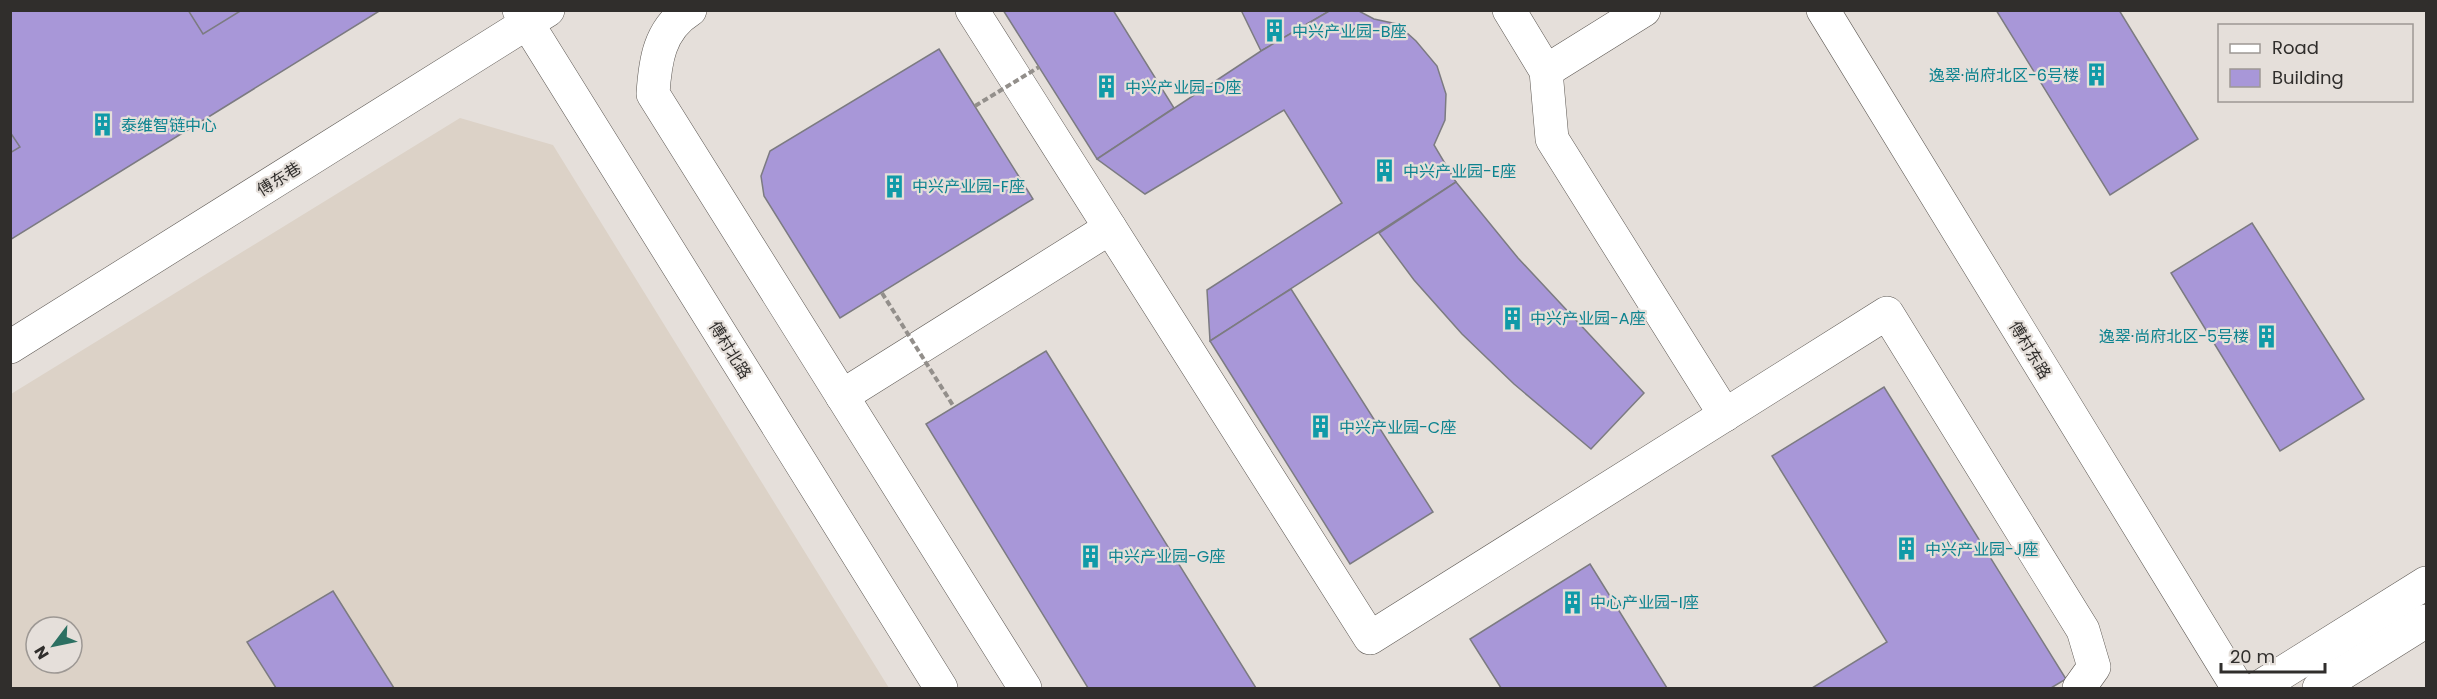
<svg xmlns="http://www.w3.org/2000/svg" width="2437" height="699" viewBox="0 0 2437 699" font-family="Poppins,'Noto Sans SC',sans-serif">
	<rect width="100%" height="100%" fill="#e5dfda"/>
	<path fill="#dcd2c7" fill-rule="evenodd" d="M 460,118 L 553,145 L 889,688 L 11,688 L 11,394 ZM 36,627 L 72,627 L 72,663 L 36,663 Z"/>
	<g fill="#a897d8" stroke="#7c7b81" stroke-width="1.5">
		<polygon points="10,10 381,10 10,240"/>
		<polygon points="188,10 242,10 203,34"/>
		<polygon points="1003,10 1113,10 1174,108 1097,159"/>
		<polygon points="1241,10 1331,10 1261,51"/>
		<polygon points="1331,10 1357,10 1374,19 1397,24 1416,41 1437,66 1446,94 1445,120 1434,145 1456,182 1210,341 1207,290 1342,203 1284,110 1145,194 1097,159 1261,51"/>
		<polygon points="1996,10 2119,10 2198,139 2110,195"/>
		<polygon points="939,49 1033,199 840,318 764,196 761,176 770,151"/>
		<polygon points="10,132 20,147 10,153"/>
		<polygon points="1456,182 1518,258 1644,393 1591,449 1514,384 1462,334 1414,280 1379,233"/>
		<polygon points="2252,223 2364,399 2280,451 2171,273"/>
		<polygon points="1291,289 1433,512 1350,564 1210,341"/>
		<polygon points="1046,351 1256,688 1088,688 926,424"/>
		<polygon points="1884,387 2066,679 2051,688 1812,688 1887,642 1772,456"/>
		<polygon points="1590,564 1667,688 1501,688 1470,639"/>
		<polygon points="333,591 394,688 276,688 247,642"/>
	</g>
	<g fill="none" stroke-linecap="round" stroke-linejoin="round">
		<defs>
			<g id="minor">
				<path d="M 690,10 C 659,29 655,62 653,94 L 1025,688"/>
				<polyline points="972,10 1370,638 1887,313 2083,630 2094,667 2079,688"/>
				<polyline points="1509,10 1546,71 1552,139 1725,415"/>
				<polyline points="1546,71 1644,10"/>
				<polyline points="842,396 1110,228"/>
			</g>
			<g id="tertiary">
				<polyline points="519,10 941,688"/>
				<polyline points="1823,10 2238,688"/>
				<polyline points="10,347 548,10"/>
				<polyline points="2258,688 2426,583"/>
				<polyline points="2319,688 2426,621"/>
			</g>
		</defs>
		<use href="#minor" stroke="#5d5853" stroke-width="34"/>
		<use href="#tertiary" stroke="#5d5853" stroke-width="34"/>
		<use href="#minor" stroke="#fff" stroke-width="33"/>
		<use href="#tertiary" stroke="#fff" stroke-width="33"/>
		<g stroke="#938f8b" stroke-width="4" stroke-dasharray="6 3" stroke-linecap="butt">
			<polyline points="975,106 1039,67"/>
			<polyline points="882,293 954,407"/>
		</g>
	</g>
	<defs>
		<symbol id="building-bare" viewBox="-9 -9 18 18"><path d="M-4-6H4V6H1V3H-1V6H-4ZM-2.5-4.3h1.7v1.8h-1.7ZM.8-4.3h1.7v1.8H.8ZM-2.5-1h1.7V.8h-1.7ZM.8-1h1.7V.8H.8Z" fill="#0f9aa8" stroke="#e5dfda" stroke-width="2.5" paint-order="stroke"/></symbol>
	</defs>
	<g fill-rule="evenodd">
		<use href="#building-bare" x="1258" y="14" width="33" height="33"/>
		<use href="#building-bare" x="2080" y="58" width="33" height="33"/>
		<use href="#building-bare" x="1090" y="70" width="33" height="33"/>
		<use href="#building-bare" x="86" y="108" width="33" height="33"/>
		<use href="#building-bare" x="1368" y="154" width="33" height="33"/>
		<use href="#building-bare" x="878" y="170" width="33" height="33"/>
		<use href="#building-bare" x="1496" y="302" width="33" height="33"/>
		<use href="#building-bare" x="2250" y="320" width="33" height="33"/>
		<use href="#building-bare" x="1304" y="410" width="33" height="33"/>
		<use href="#building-bare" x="1890" y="532" width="33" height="33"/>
		<use href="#building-bare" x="1074" y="540" width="33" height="33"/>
		<use href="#building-bare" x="1556" y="586" width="33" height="33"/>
	</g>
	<g text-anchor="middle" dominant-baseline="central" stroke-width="4.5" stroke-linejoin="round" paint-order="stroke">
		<g font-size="16" fill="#0d838f" stroke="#e5dfda" text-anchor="start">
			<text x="1292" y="31">中兴产业园-B座</text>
			<text x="2079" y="75" text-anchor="end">逸翠·尚府北区-6号楼</text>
			<text x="1125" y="87">中兴产业园-D座</text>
			<text x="121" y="125">泰维智链中心</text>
			<text x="1403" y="171">中兴产业园-E座</text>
			<text x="912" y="186">中兴产业园-F座</text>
			<text x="1530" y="318">中兴产业园-A座</text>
			<text x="2249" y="336" text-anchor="end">逸翠·尚府北区-5号楼</text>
			<text x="1339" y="427">中兴产业园-C座</text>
			<text x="1925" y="549">中兴产业园-J座</text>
			<text x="1108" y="556">中兴产业园-G座</text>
			<text x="1590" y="602">中心产业园-I座</text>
		</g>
		<g font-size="16" fill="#302e2c" stroke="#e5dfda">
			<text transform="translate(279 179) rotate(-32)">傅东巷</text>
			<text transform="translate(730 350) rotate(58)">傅村北路</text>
			<text transform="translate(2030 350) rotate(59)">傅村东路</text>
		</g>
	</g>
	<rect width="2437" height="699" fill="none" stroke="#302e2c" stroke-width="24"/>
	<rect x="2218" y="24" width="195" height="78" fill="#e5dfda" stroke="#9d9894" stroke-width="1.5"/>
	<rect x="2230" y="44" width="30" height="9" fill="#ffffff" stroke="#9d9894" stroke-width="1.5"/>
	<text x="2272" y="54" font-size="18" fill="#302e2c">Road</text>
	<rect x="2230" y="69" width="30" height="18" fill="#a897d8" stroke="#9d9894" stroke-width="1.5"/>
	<text x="2272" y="84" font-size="18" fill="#302e2c">Building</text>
	<g transform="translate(54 645) rotate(238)"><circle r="28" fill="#e5dfda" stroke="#9d9894" stroke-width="1.5"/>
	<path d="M0-4.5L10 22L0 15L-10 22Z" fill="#2c7062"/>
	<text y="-9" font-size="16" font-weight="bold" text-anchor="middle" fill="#302e2c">N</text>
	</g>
	<path d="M2221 663v9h104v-9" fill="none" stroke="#302e2c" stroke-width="3"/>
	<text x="2230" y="663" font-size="18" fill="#302e2c" stroke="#e5dfda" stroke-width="4.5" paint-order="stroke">20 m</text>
</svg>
